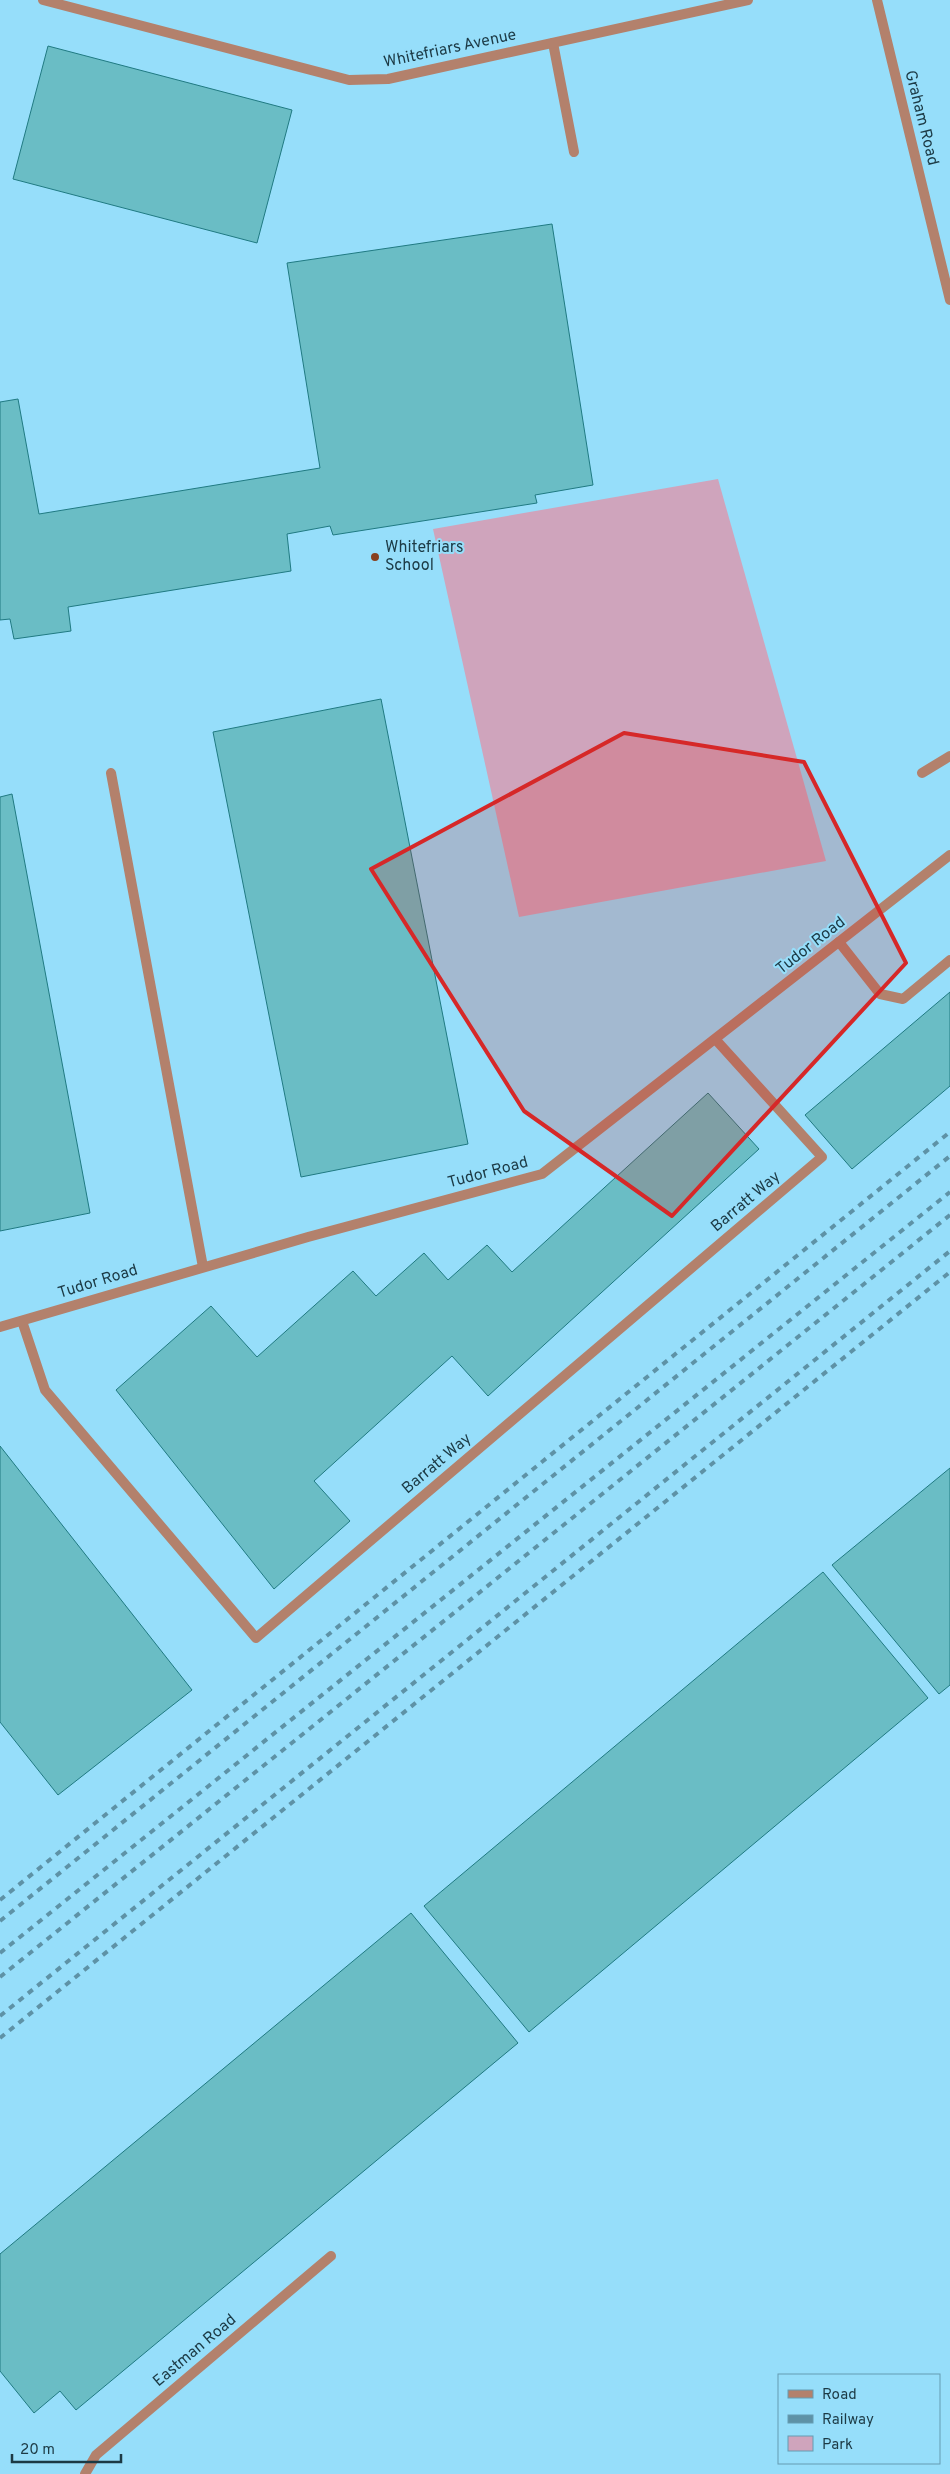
<svg xmlns="http://www.w3.org/2000/svg" width="950" height="2474" viewBox="0 0 950 2474" font-family="Overpass,sans-serif">
	<rect width="100%" height="100%" fill="#96defa"/>
	<polygon fill="#cfa4bc" points="718,479 826,861 519,917 433,529"/>
	<g fill="#6abdc5" stroke="#207a82">
		<polygon points="48,46 292,110 257,243 13,179"/>
		<polygon points="552,224 593,485 535,495 537,503 333,535 330,526 287,534 291,571 68,607 71,631 14,639 10,619 0,620 0,402 18,399 39,514 320,468 287,263"/>
		<polygon points="381,699 468,1144 301,1177 213,732"/>
		<polygon points="12,794 90,1213 0,1231 0,797"/>
		<polygon points="950,992 950,1086 852,1169 805,1115"/>
		<polygon points="708,1093 759,1149 488,1396 452,1356 314,1481 350,1521 274,1589 116,1390 211,1306 257,1357 353,1271 376,1296 424,1253 448,1280 487,1245 512,1272"/>
		<polygon points="0,1446 192,1690 58,1795 0,1722"/>
		<polygon points="950,1468 950,1685 939,1694 832,1565"/>
		<polygon points="823,1572 928,1698 529,2032 424,1906"/>
		<polygon points="411,1913 518,2043 76,2410 60,2391 34,2413 0,2371 0,2254"/>
	</g>
	<g fill="none" stroke-linecap="round" stroke-linejoin="round">
		<g stroke="#b3816c" stroke-width="10">
			<polyline points="553,43 574,152"/>
			<polyline points="111,773 203,1267"/>
			<polyline points="922,773 950,756"/>
			<polyline points="839,942 880,994 903,999 950,960"/>
			<polyline points="22,1321 45,1390 256,1638 822,1157 716,1040"/>
		</g>
		<g stroke="#b3816c" stroke-width="10">
			<polyline points="43,0 349,80 388,79 748,0"/>
			<polyline points="877,0 950,300"/>
			<polyline points="0,1327 308,1237 542,1174 950,855"/>
			<polyline points="85,2474 96,2455 331,2256"/>
		</g>
		<g stroke="#5e92a6" stroke-width="4" stroke-dasharray="6 6" stroke-linecap="butt">
			<polyline points="0,1900 950,1132"/>
			<polyline points="0,1921 950,1156"/>
			<polyline points="0,1953 950,1192"/>
			<polyline points="0,1977 950,1215"/>
			<polyline points="0,2016 950,1251"/>
			<polyline points="0,2038 950,1272"/>
		</g>
	</g>
	<path fill="#d62828" fill-opacity="0.2" stroke="#d62828" stroke-width="4" stroke-linejoin="round" d="M 624,733 L 804,762 L 906,963 L 672,1216 L 524,1111 L 371,869 Z"/>
	<circle fill="#88401f" stroke="#96defa" stroke-width="2" cx="375" cy="557" r="5"/>
	<g text-anchor="middle" dominant-baseline="central" stroke-width="4" stroke-linejoin="round" paint-order="stroke">
		<g font-size="16" fill="#1c3a45" stroke="#96defa">
			<text transform="translate(450 49) rotate(-12)">Whitefriars Avenue</text>
			<text transform="translate(921 118) rotate(76)">Graham Road</text>
			<text transform="translate(811 946) rotate(-38)">Tudor Road</text>
			<text transform="translate(488 1173) rotate(-15)">Tudor Road</text>
			<text transform="translate(746 1202) rotate(-40)">Barratt Way</text>
			<text transform="translate(98 1282) rotate(-17)">Tudor Road</text>
			<text transform="translate(437 1464) rotate(-40)">Barratt Way</text>
			<text transform="translate(195 2351) rotate(-40)">Eastman Road</text>
		</g>
		<g font-size="16" fill="#1c3a45" stroke="#96defa" text-anchor="start">
			<text x="385" y="548">Whitefriars<tspan x="385" dy="18">School</tspan></text>
		</g>
	</g>
	<rect x="778" y="2374" width="162" height="90" fill="#96defa" stroke="#659cb2"/>
	<rect x="788" y="2390" width="25" height="8" fill="#b3816c" stroke="#659cb2"/>
	<text x="822" y="2399" font-size="15" fill="#1c3a45">Road</text>
	<rect x="788" y="2415" width="25" height="8" fill="#5e92a6" stroke="#659cb2"/>
	<text x="822" y="2424" font-size="15" fill="#1c3a45">Railway</text>
	<rect x="788" y="2436" width="25" height="15" fill="#cfa4bc" stroke="#659cb2"/>
	<text x="822" y="2449" font-size="15" fill="#1c3a45">Park</text>
	<path d="M12 2454v8h109v-8" fill="none" stroke="#1c3a45" stroke-width="2.5"/>
	<text x="20" y="2454" font-size="15" fill="#1c3a45" stroke="#96defa" stroke-width="4" paint-order="stroke">20 m</text>
</svg>
